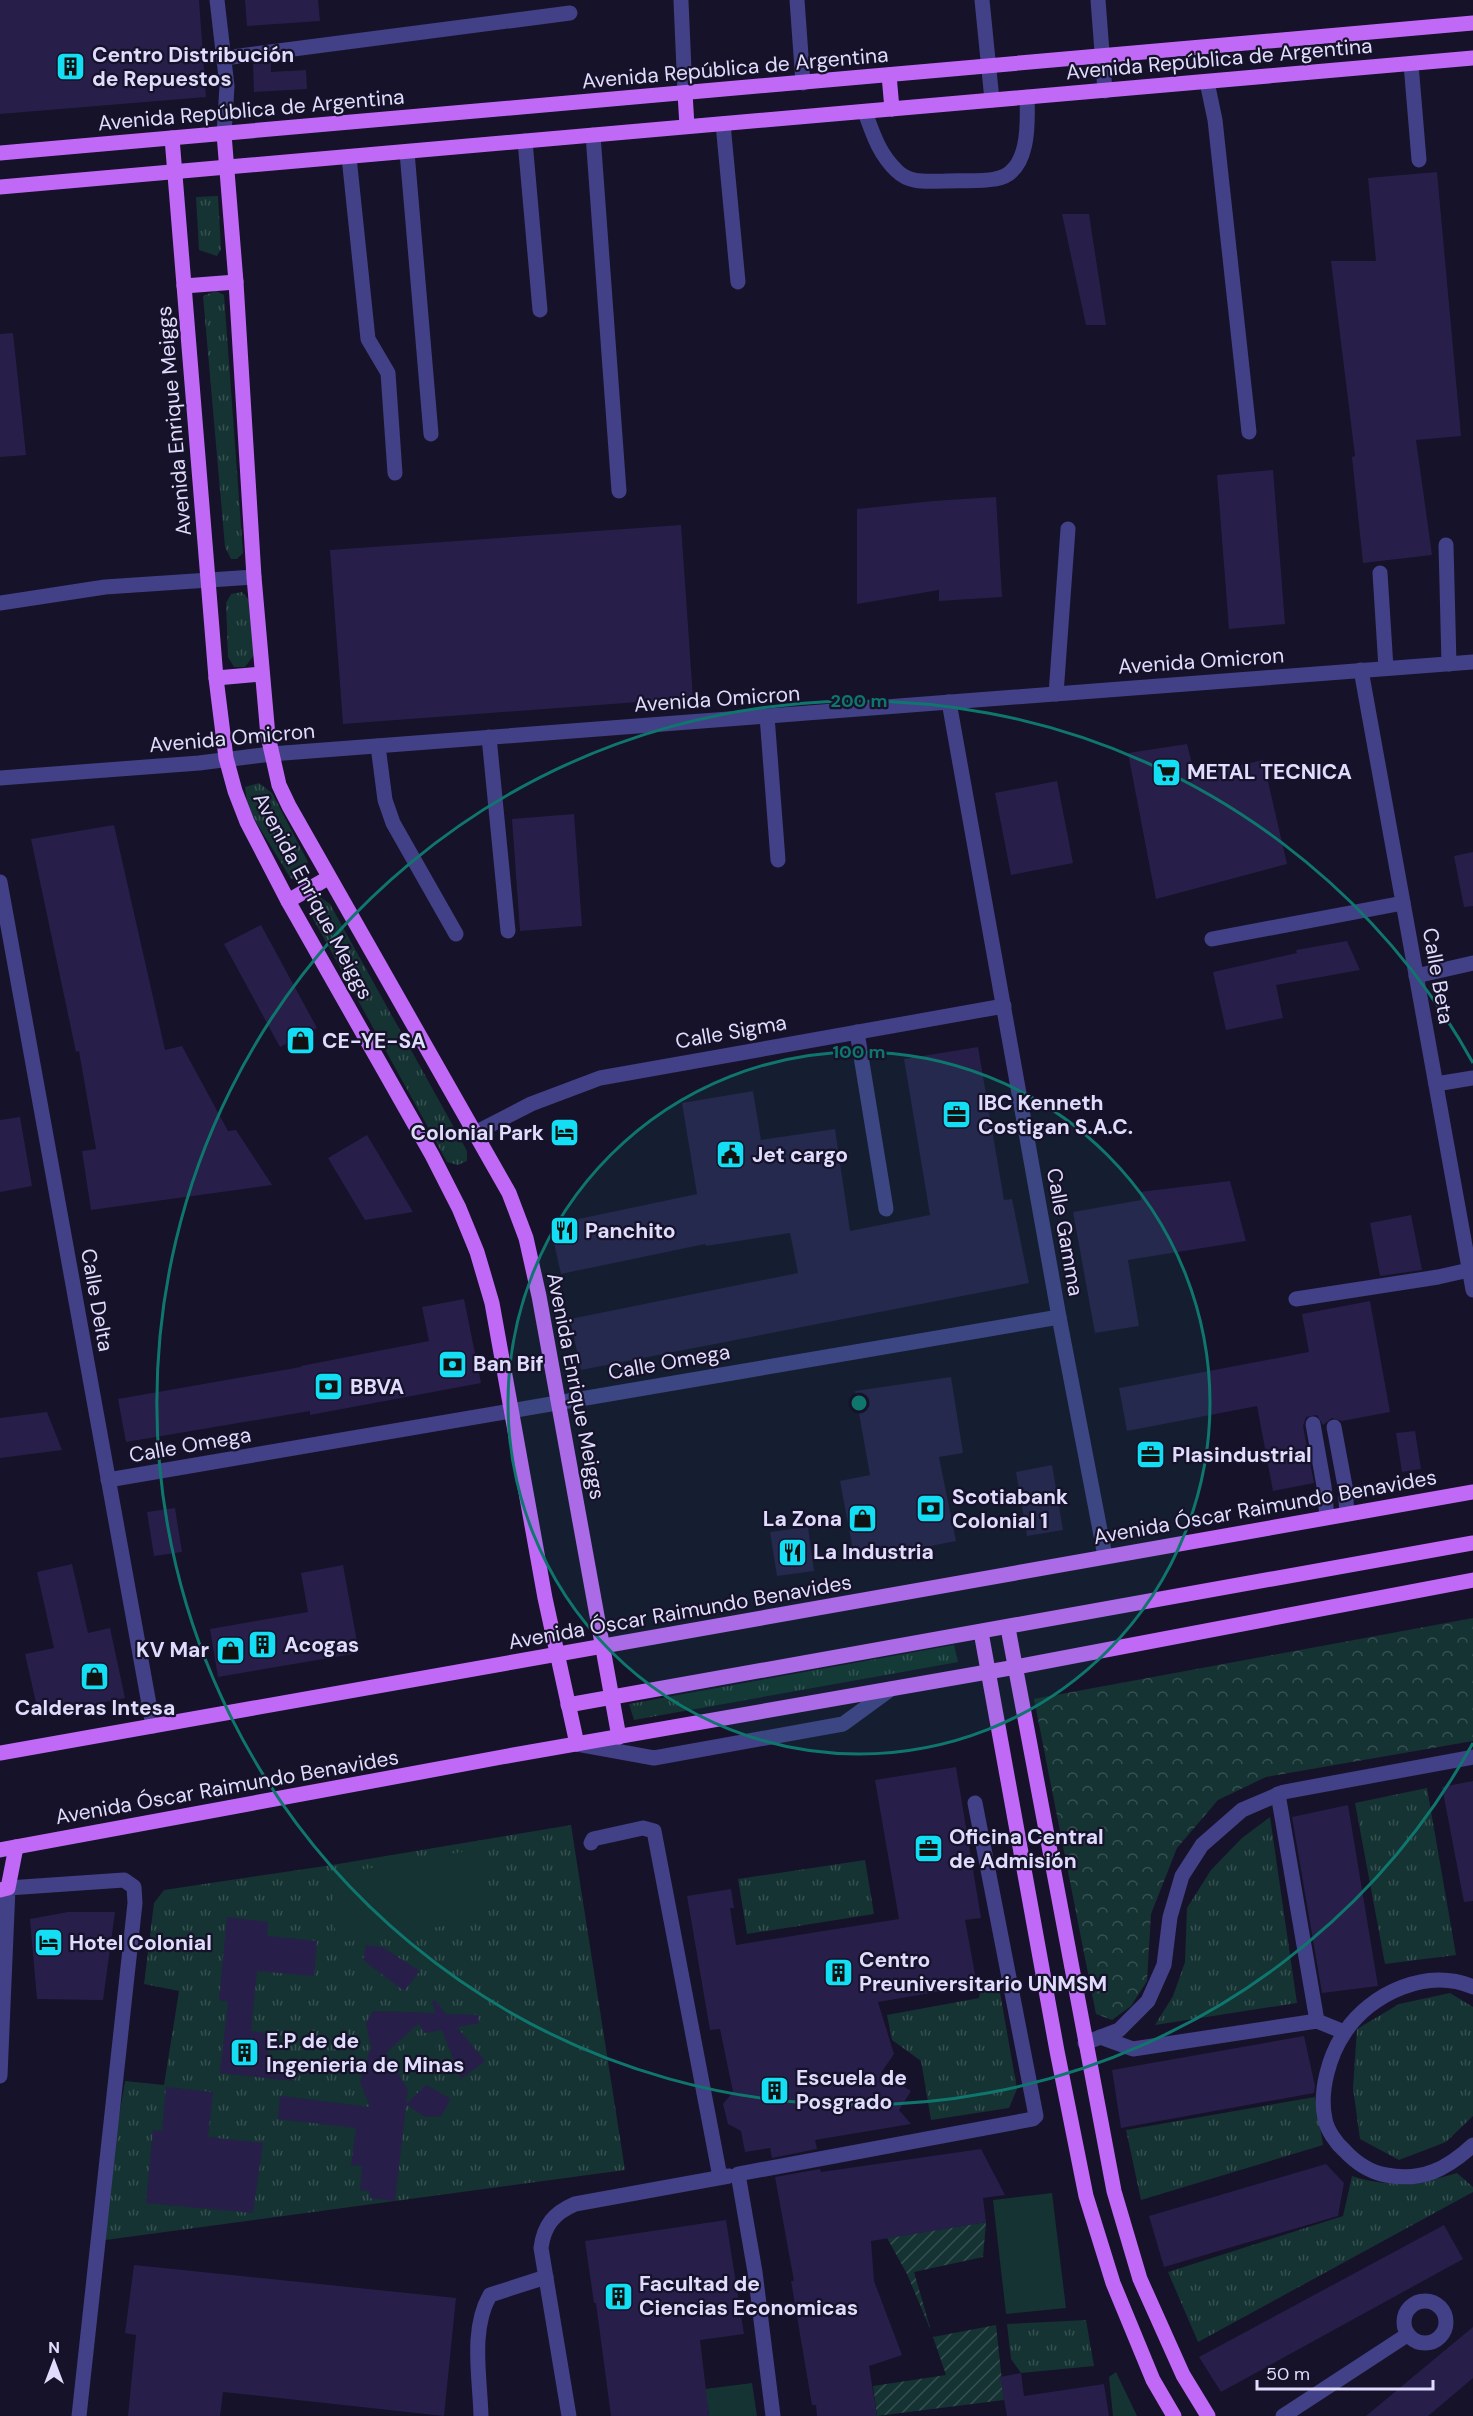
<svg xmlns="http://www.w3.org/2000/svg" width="1473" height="2416" viewBox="0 0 1473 2416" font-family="'DM Sans',sans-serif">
	<defs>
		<pattern id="grass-tufts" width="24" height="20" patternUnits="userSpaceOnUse" patternTransform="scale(1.5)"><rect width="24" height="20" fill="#153332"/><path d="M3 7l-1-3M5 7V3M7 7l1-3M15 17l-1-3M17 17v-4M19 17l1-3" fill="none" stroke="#375051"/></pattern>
		<pattern id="forest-crowns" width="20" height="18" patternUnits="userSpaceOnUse" patternTransform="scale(1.5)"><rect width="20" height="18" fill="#153332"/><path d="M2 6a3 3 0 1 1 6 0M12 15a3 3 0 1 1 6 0" fill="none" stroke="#375051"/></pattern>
		<pattern id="garden-furrows" width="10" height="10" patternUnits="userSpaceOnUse" patternTransform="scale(1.5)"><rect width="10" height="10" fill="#153332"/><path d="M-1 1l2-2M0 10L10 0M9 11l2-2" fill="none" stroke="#375051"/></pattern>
	</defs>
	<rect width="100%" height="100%" fill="#161229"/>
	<g fill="url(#grass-tufts)">
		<polygon points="218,196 221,249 217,256 199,250 196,197"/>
		<polygon points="216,291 224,295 243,553 237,559 231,559 225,547 203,296"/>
		<polygon points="242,592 250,601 254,655 245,667 234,667 228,657 226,603 231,594"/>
		<polygon points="259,783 272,793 308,862 301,876 291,879 248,809 245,787"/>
		<polygon points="320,897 330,904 467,1151 467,1161 458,1165 447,1162 310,913 313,901"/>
		<polygon points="954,1645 958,1662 634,1720 629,1704"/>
		<polygon points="1427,1788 1456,1955 1385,1964 1355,1803"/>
		<polygon points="1270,1817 1297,2003 1155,2025 1173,1996 1185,1962 1187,1908 1211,1870 1242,1838"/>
		<polygon points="571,1825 625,2170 98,2241 125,2081 164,2085 179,1991 144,1984 154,1903 164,1890 332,1865"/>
		<polygon points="865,1860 874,1914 747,1934 738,1879"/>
		<polygon points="999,1987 1017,2089 1009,2108 931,2120 921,2061 892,2040 887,2015 979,1998 980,1991"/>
		<polygon points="1450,1993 1473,2007 1473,2116 1446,2142 1399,2160 1360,2139 1353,2088 1357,2029 1399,2004"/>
		<polygon points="1315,2097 1323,2145 1141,2200 1126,2130"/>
		<path d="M 1457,2173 L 1473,2187 L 1473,2192 L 1198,2342 L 1168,2272 L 1343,2216 L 1352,2176 C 1387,2188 1422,2184 1457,2173 Z"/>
		<polygon points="1086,2320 1094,2366 1021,2373 1011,2359 1007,2324"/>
	</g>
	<polygon fill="url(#forest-crowns)" points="1473,1618 1473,1741 1266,1777 1218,1800 1177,1848 1151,1914 1147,1981 1131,2006 1112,2020 1096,2014 1034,1699"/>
	<g fill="#153332">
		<polygon points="484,1848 487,1919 336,1943 332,1875"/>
		<polygon points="416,2038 439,2048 439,2070 411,2076 399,2054"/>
		<polygon points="1052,2193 1066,2308 1006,2314 993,2200"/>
		<polygon points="1116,2372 1137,2416 1113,2416 1109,2377"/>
		<polygon points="752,2383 757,2416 709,2416 705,2389"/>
	</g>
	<g fill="url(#garden-furrows)">
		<polygon points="986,2222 983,2257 914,2272 931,2331 907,2274 887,2238"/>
		<polygon points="996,2325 1004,2400 877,2416 873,2386 946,2375 933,2337"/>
	</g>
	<g fill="#271f49">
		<polygon points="0,0 199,0 206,97 0,114"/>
		<polygon points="245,0 318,0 320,21 247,26"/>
		<polygon points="271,63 271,72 306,70 307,89 254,92 253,64"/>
		<polygon points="1437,172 1461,436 1416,440 1432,555 1363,563 1352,457 1355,456 1331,261 1376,261 1368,178"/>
		<polygon points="1062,214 1089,214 1106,325 1086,325"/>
		<polygon points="13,333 26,455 0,457 0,334"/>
		<polygon points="1273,470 1285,624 1229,629 1217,475"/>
		<polygon points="996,497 1002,597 939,601 939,590 857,604 857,509 933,501"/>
		<polygon points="681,525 693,698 343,724 330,550"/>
		<polygon points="1187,744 1195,776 1263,760 1287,864 1156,899 1128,753"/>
		<polygon points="1057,781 1073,863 1011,875 995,793"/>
		<polygon points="574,814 582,926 520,931 512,819"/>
		<polygon points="114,825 165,1050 182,1046 228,1131 236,1130 272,1185 91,1210 82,1151 96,1149 79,1051 76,1052 31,839"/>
		<polygon points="1473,852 1473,906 1464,907 1454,856"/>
		<polygon points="261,925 317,1028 280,1047 224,944"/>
		<polygon points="1347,941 1360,970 1276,985 1283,1018 1226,1030 1213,972 1297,953 1296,950"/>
		<polygon points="978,1047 1004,1200 1012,1199 1029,1283 581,1370 570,1319 798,1273 790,1233 706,1246 705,1244 561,1274 550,1225 697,1194 682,1103 753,1091 761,1140 835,1129 850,1231 930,1215 904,1059"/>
		<polygon points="20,1117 32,1186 0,1192 0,1120"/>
		<polygon points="367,1135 413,1212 365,1220 328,1158"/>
		<polygon points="1230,1181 1246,1241 1128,1260 1139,1326 1095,1333 1073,1212 1141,1200 1140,1192"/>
		<polygon points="1411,1215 1422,1270 1380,1276 1370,1223"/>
		<polygon points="464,1299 481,1383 310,1415 310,1411 126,1442 118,1399 301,1367 301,1366 429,1341 422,1307"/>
		<polygon points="1370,1301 1390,1412 1342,1421 1332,1418 1323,1425 1317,1415 1306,1417 1303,1426 1314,1483 1273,1491 1257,1406 1127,1431 1119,1388 1309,1352 1302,1314"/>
		<polygon points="951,1377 963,1453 939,1457 956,1541 855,1561 840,1481 870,1475 855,1391"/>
		<polygon points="47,1412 62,1450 0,1458 0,1418"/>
		<polygon points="1415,1431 1421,1469 1402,1472 1396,1433"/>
		<polygon points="1052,1465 1063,1530 1027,1536 1016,1472"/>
		<polygon points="175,1508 182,1552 154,1556 147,1512"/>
		<polygon points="808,1527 814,1571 777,1576 770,1532"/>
		<polygon points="72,1564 88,1633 110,1628 125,1698 39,1716 25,1654 54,1648 37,1572"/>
		<polygon points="343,1565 359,1653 218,1677 210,1629 308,1612 301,1573"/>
		<polygon points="956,1767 981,1918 965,1920 977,1985 878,2002 894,2054 881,2073 911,2091 899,2110 911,2124 815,2140 817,2149 772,2158 770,2148 745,2152 741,2131 728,2124 723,2104 733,2092 720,2029 710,2030 687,1896 731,1889 734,1908 730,1908 736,1945 899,1919 875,1780"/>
		<polygon points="1473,1781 1473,1901 1464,1902 1442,1787"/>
		<polygon points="1348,1805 1378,1986 1322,1993 1292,1817"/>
		<polygon points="68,1912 115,1912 103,2000 37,1999 30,1919"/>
		<polygon points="227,1917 268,1922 267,1936 317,1941 314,1976 257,1971 251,2031 270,2034 268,2058 294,2081 220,2073 228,2002 219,2000"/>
		<polygon points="366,1945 382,1947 420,1971 404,1991 363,1960"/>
		<polygon points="435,2000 446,2014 478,2015 479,2023 457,2027 485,2061 461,2079 442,2030 424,2033 419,2023 386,2053 408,2090 406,2104 426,2085 451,2099 441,2116 426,2117 406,2105 395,2201 369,2198 370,2191 360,2190 362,2166 351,2165 356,2128 278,2119 280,2096 370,2107 360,2082 371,2047 366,2023 373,2011 436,2013 432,2002"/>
		<polygon points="1304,2036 1315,2086 1314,2093 1121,2128 1112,2070"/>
		<polygon points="166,2087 213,2092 208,2137 263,2143 253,2213 146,2203 153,2130 162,2131"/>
		<polygon points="981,2149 1005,2195 983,2198 986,2222 871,2241 874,2281 902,2355 869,2366 877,2416 817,2416 816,2405 812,2405 791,2281 794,2281 775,2177 820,2169 821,2172"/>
		<polygon points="1326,2164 1344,2183 1338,2216 1164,2267 1149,2216"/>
		<polygon points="726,2220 744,2334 700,2340 709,2416 611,2416 596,2303 594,2303 585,2241"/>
		<polygon points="1444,2225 1463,2259 1221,2392 1199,2357"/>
		<polygon points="134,2265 456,2298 444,2416 223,2392 220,2416 128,2416 136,2335 125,2333"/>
		<polygon points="1473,2327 1473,2378 1428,2416 1366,2416"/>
		<polygon points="1021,2373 1024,2396 1104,2384 1109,2416 1007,2416 1000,2377"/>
	</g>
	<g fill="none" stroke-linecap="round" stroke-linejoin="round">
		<g stroke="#424086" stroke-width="15">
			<polyline points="217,0 227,86 224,134"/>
			<polyline points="797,0 803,83"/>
			<polyline points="982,0 992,100"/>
			<polyline points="1098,0 1105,91"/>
			<polyline points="681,1 685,93"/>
			<polyline points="224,58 570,13"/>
			<polyline points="1411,64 1419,160"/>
			<polyline points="1207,82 1215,120 1249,432"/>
			<path d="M 865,112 C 873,134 879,154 897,171 C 910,184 928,181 945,181 C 961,180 979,182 995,179 C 1030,174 1028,123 1027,97"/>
			<polyline points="723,124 738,282"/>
			<polyline points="593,135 619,491"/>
			<polyline points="525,141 540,310"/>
			<polyline points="407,152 431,434"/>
			<polyline points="349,157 368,339 388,373 395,473"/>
			<polyline points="1446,545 1449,664"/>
			<polyline points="1380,573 1386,668"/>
			<polyline points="0,603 105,587 254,577"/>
			<polyline points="1361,670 1473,1290"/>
			<polyline points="1056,694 1068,529"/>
			<polyline points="949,702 1059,1317 1105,1556"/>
			<polyline points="767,716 778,860"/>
			<polyline points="489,737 508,931"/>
			<polyline points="378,746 385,800 393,823 456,934"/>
			<polyline points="0,778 199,763 271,754 1473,662"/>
			<polyline points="0,882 153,1726"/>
			<polyline points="1212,939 1403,903"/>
			<polyline points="1416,976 1473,963"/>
			<polyline points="857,1032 886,1209"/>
			<polyline points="1436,1084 1473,1078"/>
			<polyline points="475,1133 531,1104 600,1078 1004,1006"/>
			<polyline points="1296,1299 1438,1277 1469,1270"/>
			<polyline points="1313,1424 1324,1486 1327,1517"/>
			<polyline points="1334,1427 1345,1486 1347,1514"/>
			<polyline points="108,1480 1059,1317"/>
			<polyline points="577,1744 654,1758 843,1724 891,1689"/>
			<polyline points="1278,1794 1317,2021"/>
			<polyline points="591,1843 593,1839 643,1828 654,1831 720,2177"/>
			<path d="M 1473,1987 C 1428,1967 1371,1993 1345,2032 C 1329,2055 1319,2092 1325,2119 C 1327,2130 1336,2143 1344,2150 C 1356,2163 1369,2172 1386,2175 C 1422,2182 1447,2169 1473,2145"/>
			<polyline points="1100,2037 1133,2049 1317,2021 1344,2032"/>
			<polyline points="1085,2043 1119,2030 1148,2001 1164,1965 1170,1917 1182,1876 1202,1845 1242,1810 1284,1792 1473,1757"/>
			<polyline points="0,2076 8,1888 124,1880 134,1887 135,1903 79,2416"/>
			<circle cx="1425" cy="2322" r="21"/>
			<path d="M 481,2416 C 480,2377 470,2330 490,2295 L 546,2277"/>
			<path d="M 569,2416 L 541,2248 C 544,2225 554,2213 575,2204 L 729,2176"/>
			<polyline points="773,2416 755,2272 738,2174 1033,2119 1036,2116 975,1803"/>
			<polyline points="1283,2416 1407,2335"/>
		</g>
		<g stroke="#c169f7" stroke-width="15">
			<polyline points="889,75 892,109"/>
			<polyline points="685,93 687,126"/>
			<polyline points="224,134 236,282 254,577 268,736 279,785 289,806 509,1193 526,1238 539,1296 619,1737"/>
			<polyline points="172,138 216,678 226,758 235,791 247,822 288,901 432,1155 459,1208 477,1252 492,1303 545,1598 577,1744"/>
			<polyline points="0,153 1473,23"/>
			<polyline points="0,187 1473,58"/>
			<polyline points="184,286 236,282"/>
			<polyline points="216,678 262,674"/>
			<polyline points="288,901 328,878"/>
			<polyline points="1008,1628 1114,2191 1140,2279 1183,2375 1208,2416"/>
			<polyline points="981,1632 1057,2051 1086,2196 1113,2283 1153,2380 1174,2416"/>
			<polyline points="568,1705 1473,1543"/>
			<polyline points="0,1753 1473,1492"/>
			<polyline points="0,1850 502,1757 1016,1667 1473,1580"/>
			<polyline points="0,1890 8,1888 16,1847"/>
		</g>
	</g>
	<circle cx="859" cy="1403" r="351" fill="#0f766e" fill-opacity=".12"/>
	<g fill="none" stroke="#0f766e" stroke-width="3">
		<circle cx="859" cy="1403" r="351"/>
		<path d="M1473 1743A702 702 0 1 1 1473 1063"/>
	</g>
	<defs>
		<symbol id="building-square" viewBox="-11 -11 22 22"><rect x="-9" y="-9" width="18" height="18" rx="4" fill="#13def3" stroke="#161229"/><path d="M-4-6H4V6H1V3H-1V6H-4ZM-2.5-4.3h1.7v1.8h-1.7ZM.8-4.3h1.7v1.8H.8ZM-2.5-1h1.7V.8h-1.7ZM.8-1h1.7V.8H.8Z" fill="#111"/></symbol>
		<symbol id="supermarket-square" viewBox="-11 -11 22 22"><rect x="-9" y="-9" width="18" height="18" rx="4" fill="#13def3" stroke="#161229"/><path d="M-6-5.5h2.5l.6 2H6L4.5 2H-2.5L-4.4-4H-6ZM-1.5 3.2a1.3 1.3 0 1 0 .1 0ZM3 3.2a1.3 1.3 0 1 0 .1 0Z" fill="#111"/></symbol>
		<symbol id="shop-square" viewBox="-11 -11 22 22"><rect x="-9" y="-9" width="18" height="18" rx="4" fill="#13def3" stroke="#161229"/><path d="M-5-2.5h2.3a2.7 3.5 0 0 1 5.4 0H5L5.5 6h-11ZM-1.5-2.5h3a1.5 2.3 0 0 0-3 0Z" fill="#111"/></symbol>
		<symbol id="office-square" viewBox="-11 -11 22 22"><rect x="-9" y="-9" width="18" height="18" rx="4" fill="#13def3" stroke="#161229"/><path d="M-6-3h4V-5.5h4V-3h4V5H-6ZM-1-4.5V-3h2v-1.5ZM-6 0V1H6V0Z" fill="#111"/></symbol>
		<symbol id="hotel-square" viewBox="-11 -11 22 22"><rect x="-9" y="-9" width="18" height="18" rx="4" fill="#13def3" stroke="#161229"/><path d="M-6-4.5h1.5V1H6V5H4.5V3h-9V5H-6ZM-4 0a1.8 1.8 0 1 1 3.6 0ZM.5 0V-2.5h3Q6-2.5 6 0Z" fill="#111"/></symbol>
		<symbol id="civic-square" viewBox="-11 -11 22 22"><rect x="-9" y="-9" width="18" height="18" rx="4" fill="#13def3" stroke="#161229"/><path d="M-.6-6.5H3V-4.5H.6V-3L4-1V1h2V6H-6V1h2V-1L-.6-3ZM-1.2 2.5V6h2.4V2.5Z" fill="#111"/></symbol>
		<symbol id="restaurant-square" viewBox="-11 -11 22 22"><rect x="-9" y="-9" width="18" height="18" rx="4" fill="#13def3" stroke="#161229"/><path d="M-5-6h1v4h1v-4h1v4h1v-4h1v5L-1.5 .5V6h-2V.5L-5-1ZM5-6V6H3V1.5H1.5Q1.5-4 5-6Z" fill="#111"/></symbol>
		<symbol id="bank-square" viewBox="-11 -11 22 22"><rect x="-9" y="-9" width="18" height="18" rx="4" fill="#13def3" stroke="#161229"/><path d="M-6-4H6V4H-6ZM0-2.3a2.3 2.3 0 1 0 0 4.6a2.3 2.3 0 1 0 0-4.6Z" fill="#111"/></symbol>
	</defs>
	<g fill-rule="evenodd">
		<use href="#building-square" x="54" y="50" width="33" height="33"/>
		<use href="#supermarket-square" x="1150" y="756" width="33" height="33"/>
		<use href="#shop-square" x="284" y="1024" width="33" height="33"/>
		<use href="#office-square" x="940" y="1098" width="33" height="33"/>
		<use href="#hotel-square" x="548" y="1116" width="33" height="33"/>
		<use href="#civic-square" x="714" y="1138" width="33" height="33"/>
		<use href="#restaurant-square" x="548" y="1214" width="33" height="33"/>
		<use href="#bank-square" x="436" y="1348" width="33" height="33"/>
		<use href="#bank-square" x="312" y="1370" width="33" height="33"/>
		<use href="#office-square" x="1134" y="1438" width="33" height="33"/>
		<use href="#bank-square" x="914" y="1492" width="33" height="33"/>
		<use href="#shop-square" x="846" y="1502" width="33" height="33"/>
		<use href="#restaurant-square" x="776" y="1536" width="33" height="33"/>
		<use href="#building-square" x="246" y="1628" width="33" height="33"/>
		<use href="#shop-square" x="214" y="1634" width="33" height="33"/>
		<use href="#shop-square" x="78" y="1660" width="33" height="33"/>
		<use href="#office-square" x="912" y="1832" width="33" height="33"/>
		<use href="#hotel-square" x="32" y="1926" width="33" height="33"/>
		<use href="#building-square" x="822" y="1956" width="33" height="33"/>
		<use href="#building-square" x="228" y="2036" width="33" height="33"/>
		<use href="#building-square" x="758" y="2074" width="33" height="33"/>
		<use href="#building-square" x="602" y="2280" width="33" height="33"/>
	</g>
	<g text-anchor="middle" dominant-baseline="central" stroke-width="4.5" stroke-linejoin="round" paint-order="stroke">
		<g font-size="21" font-weight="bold" fill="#e0dcfd" stroke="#161229" text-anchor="start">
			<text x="92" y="55">Centro Distribución<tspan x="92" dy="24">de Repuestos</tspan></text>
			<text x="1187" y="772">METAL TECNICA</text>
			<text x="322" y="1041">CE-YE-SA</text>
			<text x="978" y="1103">IBC Kenneth<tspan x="978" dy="24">Costigan S.A.C.</tspan></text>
			<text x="544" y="1133" text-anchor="end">Colonial Park</text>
			<text x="752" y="1155">Jet cargo</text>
			<text x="585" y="1231">Panchito</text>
			<text x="473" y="1364">Ban Bif</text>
			<text x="350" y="1387">BBVA</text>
			<text x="1172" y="1455">Plasindustrial</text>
			<text x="952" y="1497">Scotiabank<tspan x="952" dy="24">Colonial 1</tspan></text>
			<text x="842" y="1519" text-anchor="end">La Zona</text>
			<text x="813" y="1552">La Industria</text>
			<text x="284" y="1645">Acogas</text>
			<text x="209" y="1650" text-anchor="end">KV Mar</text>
			<text x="95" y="1708" text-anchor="middle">Calderas Intesa</text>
			<text x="949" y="1837">Oficina Central<tspan x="949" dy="24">de Admisión</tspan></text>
			<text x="69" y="1943">Hotel Colonial</text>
			<text x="859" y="1960">Centro<tspan x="859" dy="24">Preuniversitario UNMSM</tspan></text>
			<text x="266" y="2041">E.P de de<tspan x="266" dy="24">Ingenieria de Minas</tspan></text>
			<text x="796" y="2078">Escuela de<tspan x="796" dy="24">Posgrado</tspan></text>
			<text x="639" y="2284">Facultad de<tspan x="639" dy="24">Ciencias Economicas</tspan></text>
		</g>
		<g font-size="21" fill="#e0dcfd" stroke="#161229">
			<text transform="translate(1219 59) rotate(-5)">Avenida República de Argentina</text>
			<text transform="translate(735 68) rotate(-5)">Avenida República de Argentina</text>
			<text transform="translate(251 110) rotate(-5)">Avenida República de Argentina</text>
			<text transform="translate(174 421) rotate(-95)">Avenida Enrique Meiggs</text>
			<text transform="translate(1201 661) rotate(-4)">Avenida Omicron</text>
			<text transform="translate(717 699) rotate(-4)">Avenida Omicron</text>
			<text transform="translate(232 738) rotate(-5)">Avenida Omicron</text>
			<text transform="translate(313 896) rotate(62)">Avenida Enrique Meiggs</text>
			<text transform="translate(1438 976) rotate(80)">Calle Beta</text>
			<text transform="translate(731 1032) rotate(-10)">Calle Sigma</text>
			<text transform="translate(1065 1232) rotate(80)">Calle Gamma</text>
			<text transform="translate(97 1300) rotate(80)">Calle Delta</text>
			<text transform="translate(669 1362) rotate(-10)">Calle Omega</text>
			<text transform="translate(576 1386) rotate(79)">Avenida Enrique Meiggs</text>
			<text transform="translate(190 1445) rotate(-10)">Calle Omega</text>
			<text transform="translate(1265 1507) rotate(-10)">Avenida Óscar Raimundo Benavides</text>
			<text transform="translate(680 1612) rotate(-10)">Avenida Óscar Raimundo Benavides</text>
			<text transform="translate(227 1787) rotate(-10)">Avenida Óscar Raimundo Benavides</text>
		</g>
	</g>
	<circle cx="859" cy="1403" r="9" fill="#0f766e" stroke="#161229" stroke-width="3"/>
	<g font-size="18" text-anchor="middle" font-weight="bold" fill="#0f766e" stroke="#161229" stroke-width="4.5" stroke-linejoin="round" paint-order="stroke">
		<text x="859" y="707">200 m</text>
		<text x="859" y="1058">100 m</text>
	</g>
	<g transform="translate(54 2362)" stroke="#161229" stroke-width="4.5" paint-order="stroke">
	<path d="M0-4.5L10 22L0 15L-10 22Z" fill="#e0dcfd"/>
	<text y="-9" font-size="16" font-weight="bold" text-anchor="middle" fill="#e0dcfd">N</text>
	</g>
	<path d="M1257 2380v9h176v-9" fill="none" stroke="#e0dcfd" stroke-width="3"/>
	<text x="1266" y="2380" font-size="18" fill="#e0dcfd" stroke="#161229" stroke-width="4.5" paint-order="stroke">50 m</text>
</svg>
